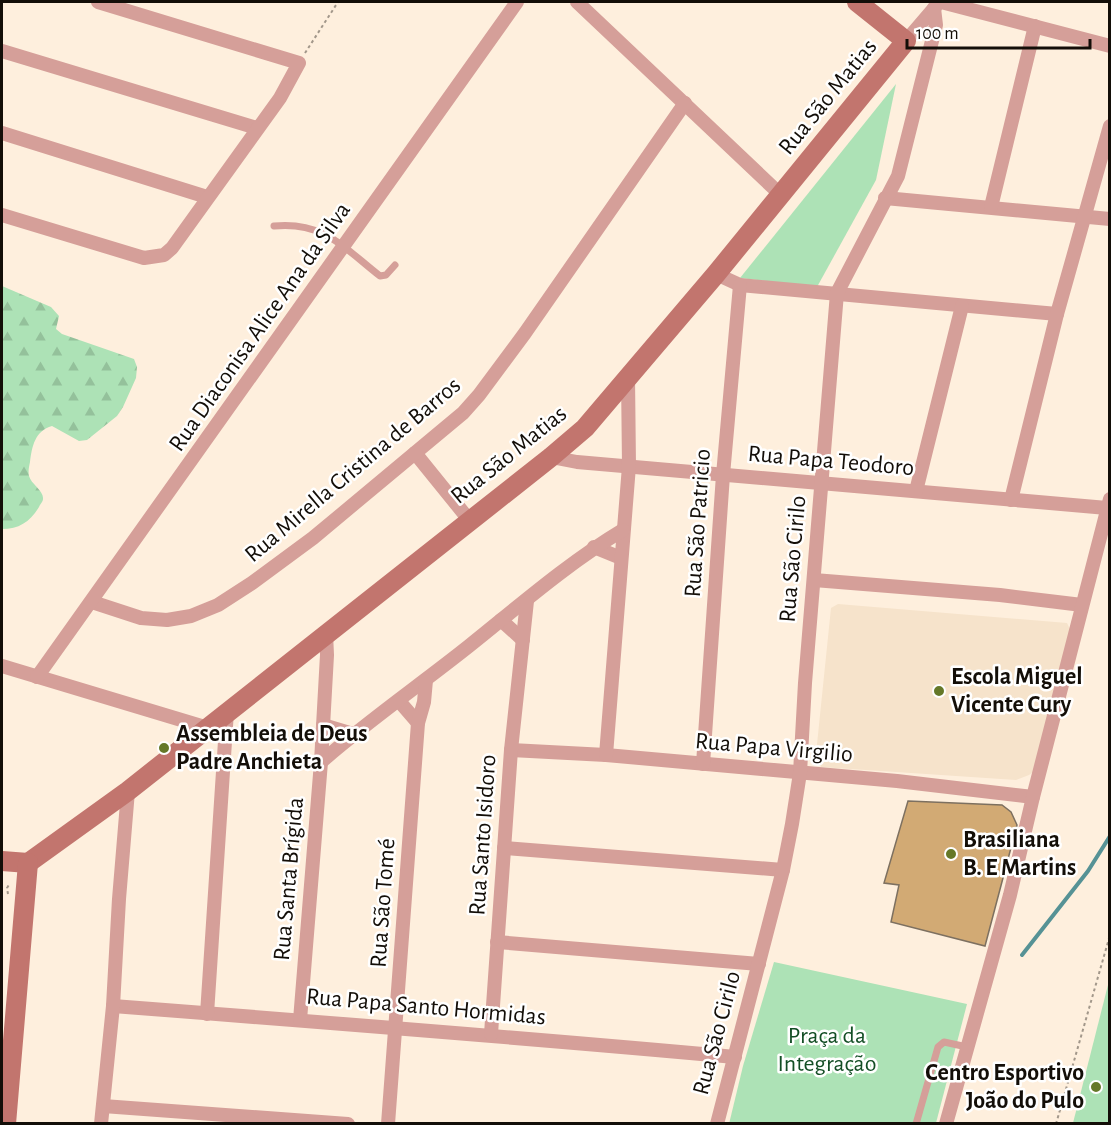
<svg xmlns="http://www.w3.org/2000/svg" width="1111" height="1125" viewBox="0 0 1111 1125" font-family="'Alegreya Sans',sans-serif">
	<defs>
		<pattern id="forest-firs" width="22" height="20" patternUnits="userSpaceOnUse" patternTransform="scale(1.5)"><rect width="22" height="20" fill="#ade2b6"/><path d="M5 1l3.5 6h-7zM16 11l3.5 6h-7z" fill="#94c19b"/></pattern>
	</defs>
	<rect width="100%" height="100%" fill="#feefdd"/>
	<polygon fill="#f6e3cb" points="838,604 1067,623 1070,629 1037,769 1029,775 1016,780 821,767 816,754 831,608"/>
	<g fill="#ade2b6">
		<polygon points="896,84 876,180 817,287 740,278"/>
		<polygon points="774,962 967,1004 936,1123 729,1124 743,1066"/>
		<polygon points="1109,981 1109,1123 1073,1123"/>
	</g>
	<path fill="url(#forest-firs)" d="M 2,286 L 51,307 L 59,316 L 56,329 L 62,334 L 134,359 L 137,367 L 136,378 L 123,407 L 117,416 L 87,440 L 79,441 L 52,426 C 35,431 32,446 30,462 C 29,467 28,471 29,476 C 31,484 44,491 43,499 C 43,502 40,504 39,507 C 30,522 19,529 2,529 Z"/>
	<g fill="none" stroke-linecap="round" stroke-linejoin="round">
		<polyline stroke="#569295" stroke-width="4" points="1022,955 1088,871 1110,836"/>
	</g>
	<polygon fill="#d2aa74" stroke="#7d7060" stroke-width="1.5" points="908,801 1002,805 1011,812 1017,825 985,946 891,922 899,885 884,883"/>
	<g fill="none" stroke-linecap="round" stroke-linejoin="round">
		<g stroke="#a2978a" stroke-width="2" stroke-dasharray="3 3" stroke-linecap="butt">
			<polyline points="305,53 338,2"/>
			<polyline points="8,894 7,888 10,883"/>
			<polyline points="1056,1124 1110,935"/>
		</g>
		<g stroke="#d59f99" stroke-width="7">
			<path d="M 274,226 C 324,221 344,248 380,276 L 386,275 L 395,265"/>
			<polyline points="916,1124 938,1047 944,1042 967,1047"/>
		</g>
		<g stroke="#d59f99" stroke-width="14">
			<polyline points="577,2 781,195"/>
			<polyline points="941,2 1110,46"/>
			<polyline points="906,41 936,6"/>
			<polyline points="2,51 257,128"/>
			<polyline points="2,133 207,197"/>
			<polyline points="885,198 1110,219"/>
			<polyline points="991,207 1035,26"/>
			<polyline points="2,215 144,258 164,255 172,248 280,98 299,63 98,2"/>
			<polyline points="716,274 740,285 1057,314"/>
			<polyline points="415,453 470,521"/>
			<polyline points="551,457 577,462 1107,508"/>
			<polyline points="916,491 962,306"/>
			<polyline points="1011,500 1057,314 1110,126"/>
			<polyline points="594,547 621,558"/>
			<polyline points="814,580 1000,595 1082,605"/>
			<polyline points="92,602 141,618 167,620 191,616 218,605 252,583 313,538 463,413 479,395 525,333 685,103"/>
			<polyline points="501,620 523,640"/>
			<polyline points="2,666 208,728 211,732"/>
			<polyline points="37,677 517,2"/>
			<polyline points="399,701 418,723"/>
			<polyline points="323,725 353,734"/>
			<polyline points="511,750 606,755 897,781 1033,797"/>
			<polyline points="606,755 629,466 628,377"/>
			<path d="M 321,762 C 368,721 420,685 469,646 C 519,606 568,563 623,530"/>
			<polyline points="703,764 723,475 740,285"/>
			<polyline points="504,848 783,870"/>
			<polyline points="497,942 759,964"/>
			<path d="M 113,1006 C 321,1022 528,1038 735,1057"/>
			<polyline points="207,1014 227,711"/>
			<polyline points="300,1020 321,762 327,655 326,633"/>
			<polyline points="491,1034 511,750 527,601"/>
			<polyline points="103,1106 348,1124"/>
			<polyline points="101,1124 113,1006 119,899 128,791"/>
			<polyline points="388,1124 418,723 424,702 426,680"/>
			<polyline points="717,1124 783,870 792,824 800,773 805,683 837,293 898,176 936,25 934,8"/>
			<polyline points="946,1124 1010,895 1033,797 1110,499"/>
		</g>
		<g stroke="#c2756e" stroke-width="20">
			<polyline points="2,861 28,863"/>
			<polyline points="28,863 128,791 551,457 585,428 716,274 906,41 857,2"/>
			<polyline points="6,1124 28,863"/>
		</g>
	</g>
	<g fill="#657828" stroke="#fff" stroke-width="2">
		<circle cx="939" cy="691" r="6"/>
		<circle cx="164" cy="748" r="6"/>
		<circle cx="951" cy="854" r="6"/>
		<circle cx="1096" cy="1087" r="6"/>
	</g>
	<g text-anchor="middle" dominant-baseline="central" stroke-width="5" stroke-linejoin="round" paint-order="stroke">
		<g font-size="24" fill="#130e08" stroke="#fff">
			<text transform="translate(828 97) rotate(-51)">Rua São Matias</text>
			<text transform="translate(260 327) rotate(-55)">Rua Diaconisa Alice Ana da Silva</text>
			<text transform="translate(509 455) rotate(-39)">Rua São Matias</text>
			<text transform="translate(831 461) rotate(5)">Rua Papa Teodoro</text>
			<text transform="translate(353 470) rotate(-40)">Rua Mirella Cristina de Barros</text>
			<text transform="translate(698 523) rotate(-86)">Rua São Patricio</text>
			<text transform="translate(793 559) rotate(-85)">Rua São Cirilo</text>
			<text transform="translate(774 748) rotate(5)">Rua Papa Virgilio</text>
			<text transform="translate(483 835) rotate(-86)">Rua Santo Isidoro</text>
			<text transform="translate(289 879) rotate(-85)">Rua Santa Brígida</text>
			<text transform="translate(383 903) rotate(-86)">Rua São Tomé</text>
			<text transform="translate(426 1007) rotate(5)">Rua Papa Santo Hormidas</text>
			<text transform="translate(717 1033) rotate(-75)">Rua São Cirilo</text>
		</g>
		<g font-size="24" font-weight="bold" fill="#130e08" stroke="#fff" text-anchor="start">
			<text x="951" y="677">Escola Miguel<tspan x="951" dy="28">Vicente Cury</tspan></text>
			<text x="176" y="734">Assembleia de Deus<tspan x="176" dy="28">Padre Anchieta</tspan></text>
			<text x="963" y="840">Brasiliana<tspan x="963" dy="28">B. E Martins</tspan></text>
			<text x="1084" y="1073" text-anchor="end">Centro Esportivo<tspan x="1084" dy="28">João do Pulo</tspan></text>
		</g>
		<g font-size="24" fill="#134e25" stroke="#fff">
			<text x="827" y="1036">Praça da<tspan x="827" dy="28">Integração</tspan></text>
		</g>
	</g>
	<rect width="1111" height="1125" fill="none" stroke="#130e08" stroke-width="6"/>
	<path d="M907 39v9h183v-9" fill="none" stroke="#130e08" stroke-width="3"/>
	<text x="916" y="39" font-size="18" fill="#130e08" stroke="#ffffff" stroke-width="4.5" paint-order="stroke">100 m</text>
</svg>
